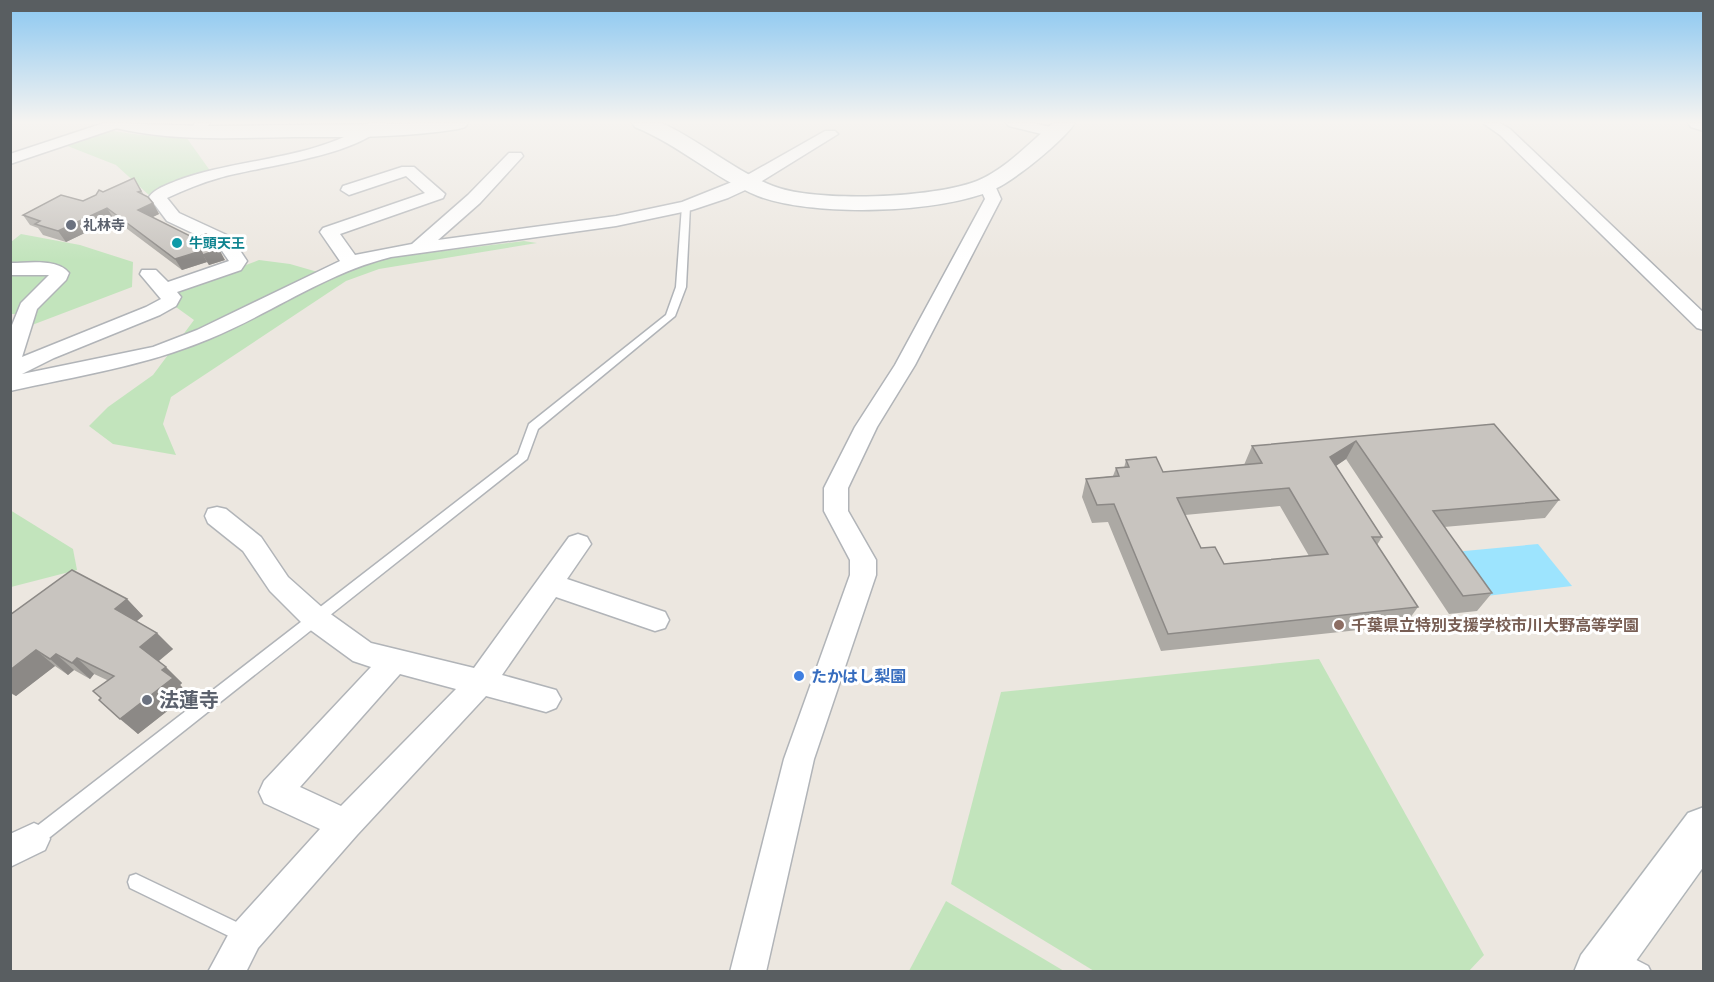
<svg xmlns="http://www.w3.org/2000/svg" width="1714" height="982" viewBox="0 0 1714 982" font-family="Arial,'Noto Sans JP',sans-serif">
	<rect width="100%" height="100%" fill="#ece7e0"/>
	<g fill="#c2e4bc">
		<polygon points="106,130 141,135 186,137 211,172 150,196 116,165 65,145"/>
		<polygon points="21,234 80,245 133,262 132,287 11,333 15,314 11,314 11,242"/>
		<polygon points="524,241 537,243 379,269 346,281 171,397 163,424 176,455 113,444 89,426 108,407 153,375 194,320 169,302 182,289 259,260 290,264 335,277 384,258"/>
		<polygon points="10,510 73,549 77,570 11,587"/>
		<polygon points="1319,659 1484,955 1469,971 1094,971 951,884 1001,692"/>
		<polygon points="946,901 1064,971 909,971"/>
	</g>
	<polygon fill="#9de4fe" points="1538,544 1572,586 1486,596 1454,552"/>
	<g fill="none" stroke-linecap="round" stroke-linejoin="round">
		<defs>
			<g id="lane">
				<polygon points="686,203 690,206 686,287 675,316 538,429 527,459 40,845 34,847 28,845 26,839 28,833 518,454 529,424 666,315 676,287 682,206"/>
				<polygon points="136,874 251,929 254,935 251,941 245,944 239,941 130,888 128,882 130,876"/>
				<path d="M 1619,951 L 1648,966 L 1651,972 C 1636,972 1617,976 1610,960 L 1613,954 Z"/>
			</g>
			<g id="street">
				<polygon points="104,123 126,123 123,126 10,164 10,154"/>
				<polygon points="195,123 210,123 203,134 198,136 190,131"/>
				<path d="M 369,123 L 386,123 C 360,156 260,166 219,178 C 201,183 184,190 167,198 L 179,213 L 231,237 L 247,261 L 241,270 L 177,292 L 181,297 L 176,306 L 160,315 L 54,358 L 22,374 L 153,347 L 197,330 L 340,261 L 320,232 L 323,228 L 425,193 L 406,176 L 349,195 L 341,190 L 343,186 L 402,167 L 414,167 L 445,194 L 443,198 L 340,234 L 355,255 L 412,244 L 468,195 L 509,153 L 521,153 L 523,156 L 480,203 L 438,240 L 616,216 L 682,202 L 742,178 L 825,131 L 835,131 L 838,134 L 754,186 L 728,198 L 692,210 L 616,226 L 391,257 C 326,273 270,314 209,339 C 145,366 77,376 10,391 L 10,330 L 21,303 L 49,275 L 10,275 L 10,263 C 27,263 58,258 69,273 L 66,280 L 37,309 L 22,357 L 146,307 L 161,299 L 140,274 L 142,270 L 156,270 L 168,282 L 229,261 L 218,245 L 167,221 L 149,197 C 154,189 167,185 176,181 C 236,158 316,160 369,123 Z"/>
				<polygon points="1006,123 1033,123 1059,129 1062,132 1054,137 1009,126"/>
				<polygon points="1483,123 1500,123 1510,129 1704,313 1704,330 1697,328 1500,135"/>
				<polygon points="987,180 993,181 1001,199 915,365 877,427 848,488 848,511 876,560 876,575 814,759 766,972 730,972 784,759 850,575 850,560 824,511 824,488 855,427 895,365 985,199 979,185"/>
				<path d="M 217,507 L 226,509 L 261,537 L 288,577 L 325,610 L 371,643 L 474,668 L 569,537 L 578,534 L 587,537 L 591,544 L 567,579 L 665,612 L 669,620 L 665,628 L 655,631 L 556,597 L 502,675 L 556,690 L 561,699 L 556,708 L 546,712 L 486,696 L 357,835 L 258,948 L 246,972 L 208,972 L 234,924 L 320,829 L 264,803 L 259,792 L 264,781 L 371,667 L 353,661 L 305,626 L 270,591 L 243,551 L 208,523 L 205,516 L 208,509 ZM 400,674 L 456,689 L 341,806 L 300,787 Z"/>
				<polygon points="34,823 45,828 50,839 45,850 10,867 10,834"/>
			</g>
			<g id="secondary">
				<path d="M 108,123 L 205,126 L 468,123 L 465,127 L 458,129 C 403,138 349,137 293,137 C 232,138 171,142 111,127 Z"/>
				<path d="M 632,123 L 660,123 L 666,125 C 703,143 735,171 773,186 C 816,203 934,198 977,181 C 1006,169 1029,143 1053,123 L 1075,123 C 1062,142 1016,179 995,189 C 942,214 812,217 758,196 C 714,178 679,145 635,127 Z"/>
				<polygon points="1688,123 1704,123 1704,131 1691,127"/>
				<polygon points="1704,807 1704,866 1628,972 1574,972 1581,955 1688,813"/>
			</g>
		</defs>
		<use href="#lane" stroke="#b1b4b8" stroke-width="3"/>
		<use href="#street" stroke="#b1b4b8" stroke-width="3"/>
		<use href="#secondary" stroke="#b0b5b8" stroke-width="3"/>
		<use href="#lane" fill="#fff" fill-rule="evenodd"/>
		<use href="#street" fill="#fff" fill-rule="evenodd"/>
		<use href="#secondary" fill="#fff" fill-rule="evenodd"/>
	</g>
	<g fill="#aca9a4" fill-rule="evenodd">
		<polygon points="140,188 144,195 153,203 159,214 152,217 225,260 209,265 207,262 182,270 114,219 66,242 43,235 38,228 30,225 23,215 83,201 103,192"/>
		<path d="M 1494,424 L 1559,500 L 1545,518 L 1444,527 L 1492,593 L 1477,611 L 1449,614 L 1346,459 L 1336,466 L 1382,537 L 1377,545 L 1418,607 L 1405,625 L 1161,651 L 1108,522 L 1092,523 L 1082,497 L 1086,479 L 1113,476 L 1116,468 L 1124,468 L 1126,460 L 1163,472 L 1244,465 L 1252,446 ZM 1280,506 L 1309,556 L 1224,564 L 1201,548 L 1185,515 Z"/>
		<polygon points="127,599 143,616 136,621 173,649 159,661 182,683 180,685 189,694 138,734 101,698 107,680 94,674 90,679 74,670 68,675 55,666 16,696 10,693 10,615"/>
	</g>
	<g fill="#8c8986">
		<polygon points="153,203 159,214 145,221 138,210"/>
		<polygon points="107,208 114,219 66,242 58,231"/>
		<polygon points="219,249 225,260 209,265 203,255"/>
		<polygon points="201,251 207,262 182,270 175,259"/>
		<polygon points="1356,441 1346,459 1321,476 1330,457"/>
		<polygon points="127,599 143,616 131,626 115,609"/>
		<polygon points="157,633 173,649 156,663 140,647"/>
		<polygon points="36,650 55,666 16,696 10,692 10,670"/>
		<polygon points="56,654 74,670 68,675 50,659"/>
		<polygon points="77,658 94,674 90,679 72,663"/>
		<polygon points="166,667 182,683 180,685 189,694 138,734 120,719 162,670"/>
	</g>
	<g fill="#c8c4bf" stroke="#8c8986" stroke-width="1.5" fill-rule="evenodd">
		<polygon points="134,178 141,191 138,192 148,197 153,203 138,210 194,238 206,234 210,236 219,249 203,255 201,251 175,259 107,208 58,231 35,224 40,221 23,215 61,195 83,201 96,195 99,190 103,192"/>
		<path d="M 1494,424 L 1559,500 L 1433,511 L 1492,593 L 1463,596 L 1356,441 L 1330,457 L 1382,537 L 1372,537 L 1418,607 L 1168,634 L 1114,504 L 1097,505 L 1086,479 L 1119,476 L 1116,468 L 1129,467 L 1126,460 L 1156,457 L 1163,472 L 1262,463 L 1252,446 ZM 1289,488 L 1328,554 L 1224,564 L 1215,547 L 1201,548 L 1177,498 Z"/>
		<polygon points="72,570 127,599 115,609 157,633 140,647 166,667 162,670 173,678 120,719 99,700 101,698 93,691 114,676 77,658 72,663 56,654 50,659 36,650 10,670 10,615"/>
	</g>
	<linearGradient id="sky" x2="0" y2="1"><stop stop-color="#8ac7f1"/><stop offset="0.47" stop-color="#f6f4f1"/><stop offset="1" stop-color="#f6f4f1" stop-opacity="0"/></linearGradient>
	<rect width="1714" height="260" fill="url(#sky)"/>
	<g fill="#6b7280" stroke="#fff" stroke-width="2">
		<circle cx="71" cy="225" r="6"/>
		<circle cx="147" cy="700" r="6"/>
	</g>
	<circle fill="#0f9aa8" stroke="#fff" stroke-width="2" cx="177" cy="243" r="6"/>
	<circle fill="#8d6e63" stroke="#fff" stroke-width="2" cx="1339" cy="625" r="6"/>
	<circle fill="#3f7fe0" stroke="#fff" stroke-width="2" cx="799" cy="676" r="6"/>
	<g text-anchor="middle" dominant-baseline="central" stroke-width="6" stroke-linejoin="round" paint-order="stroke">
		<g font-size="14" font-weight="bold" fill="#5b616d" stroke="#fff" text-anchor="start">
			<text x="83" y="225">礼林寺</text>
		</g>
		<g font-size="14" font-weight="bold" fill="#0d838f" stroke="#fff" text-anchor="start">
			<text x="189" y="243">牛頭天王</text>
		</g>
		<g font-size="16" font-weight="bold" fill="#785e54" stroke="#fff" text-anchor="start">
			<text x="1351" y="625">千葉県立特別支援学校市川大野高等学園</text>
		</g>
		<g font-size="16" font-weight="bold" fill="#366cbe" stroke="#fff" text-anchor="start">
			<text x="811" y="676">たかはし梨園</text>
		</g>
		<g font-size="20" font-weight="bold" fill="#5b616d" stroke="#fff" text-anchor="start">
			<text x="159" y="700">法蓮寺</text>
		</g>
	</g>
	<rect width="1714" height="982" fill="none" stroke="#595e61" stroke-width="24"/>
</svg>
